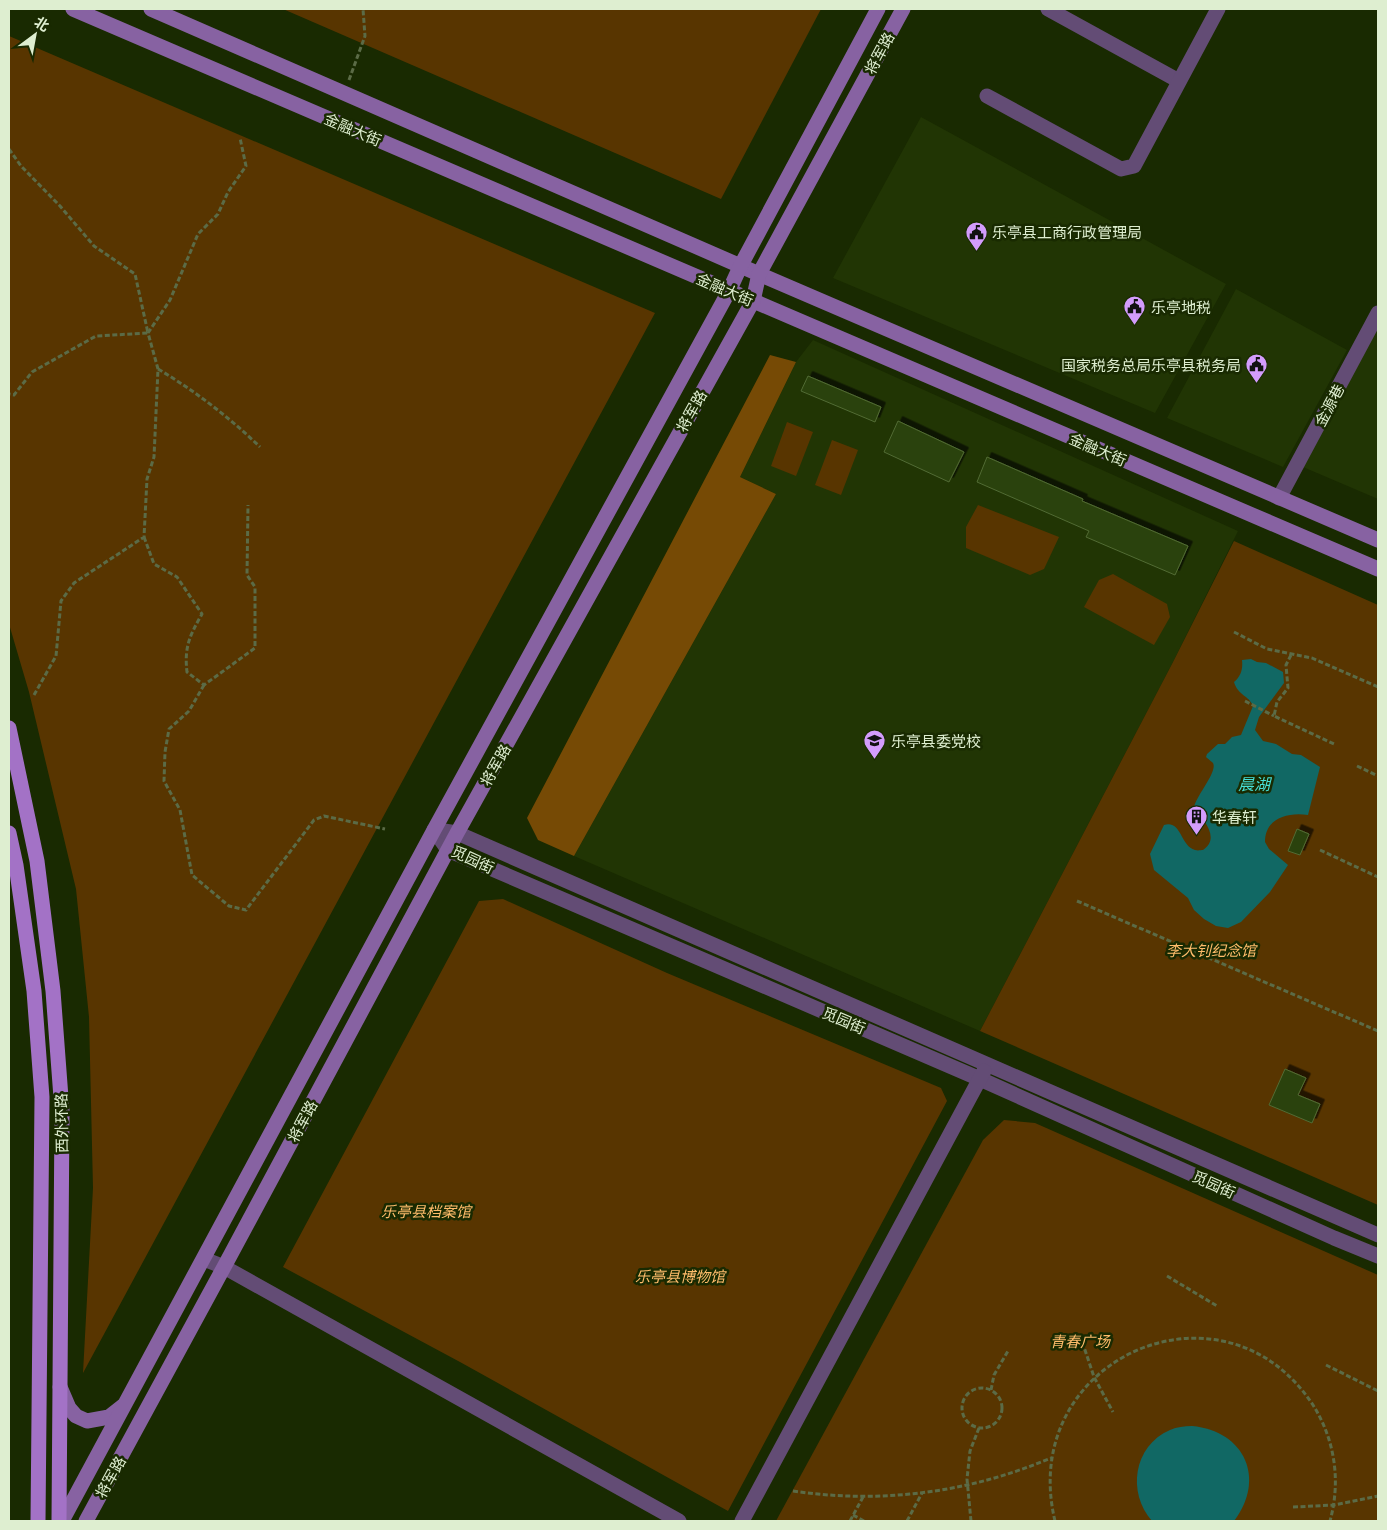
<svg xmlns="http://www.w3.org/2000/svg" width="1387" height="1530" viewBox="0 0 1387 1530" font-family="'Playfair Display','Noto Sans SC',serif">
	<defs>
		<filter id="shadow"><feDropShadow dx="4.5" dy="-4.5" stdDeviation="0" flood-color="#0009"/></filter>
	</defs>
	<rect width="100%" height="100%" fill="#192a01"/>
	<g fill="#213504">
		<polygon points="921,117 1226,284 1155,413 833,278"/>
		<polygon points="1236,289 1347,350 1283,467 1167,418"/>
		<polygon points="1378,327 1378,499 1303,467"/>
		<polygon points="813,340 1238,531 1172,664 980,1031 574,856 776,494 740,477 796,362"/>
	</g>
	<g fill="#583500">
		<polygon points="283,9 821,9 721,199"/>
		<polygon points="9,36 655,313 83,1373 93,1188 89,1017 76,889 29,692 9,624"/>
		<polygon points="787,422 813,432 796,476 771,466"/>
		<polygon points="832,440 858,450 841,495 815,485"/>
		<polygon points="978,505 1059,537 1044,569 1030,575 966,548 966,527"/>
		<polygon points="1234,541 1378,605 1378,1205 980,1031 1172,664"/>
		<polygon points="1113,574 1167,604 1170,617 1154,645 1084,607 1099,580"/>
		<polygon points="503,899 667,973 941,1088 947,1101 728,1511 460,1362 283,1267 479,901"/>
		<polygon points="1004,1120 1035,1123 1378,1275 1378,1521 776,1521 983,1140"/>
	</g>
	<polygon fill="#764a05" points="770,355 796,362 740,477 776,494 574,856 538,840 527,818"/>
	<g fill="#116864">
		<path d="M 1251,659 L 1257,662 L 1266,663 L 1283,672 L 1284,683 L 1259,717 L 1255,730 L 1263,741 L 1276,744 L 1292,754 L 1301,755 L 1320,767 L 1308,815 C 1288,812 1265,818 1265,842 L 1269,849 L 1288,865 L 1270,892 L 1241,922 L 1228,928 L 1216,926 L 1204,919 L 1194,910 L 1188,898 L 1154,870 L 1150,854 L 1164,825 C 1182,820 1180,846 1195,850 C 1198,851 1201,850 1203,850 C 1221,838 1203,819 1194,808 C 1195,797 1218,772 1213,763 C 1212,762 1207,758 1206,757 L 1207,754 L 1218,744 L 1225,744 L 1232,737 L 1241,735 L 1253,706 C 1249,695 1238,696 1234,682 C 1241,676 1243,669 1242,660 Z"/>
		<path d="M 1192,1426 C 1245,1431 1266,1479 1234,1521 L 1152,1521 C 1127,1493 1133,1446 1170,1430 C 1177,1427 1184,1426 1192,1426 Z"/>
	</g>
	<g fill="#2b420a" stroke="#516b35" filter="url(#shadow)">
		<polygon points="808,376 881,407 875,422 801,391"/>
		<polygon points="898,421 964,452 949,482 884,452"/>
		<polygon points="987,457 1083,499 1082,501 1188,546 1175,575 1086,537 1089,531 977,482"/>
		<polygon points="1297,829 1309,834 1300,855 1288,851"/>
		<polygon points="1285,1069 1306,1078 1298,1095 1320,1104 1312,1123 1269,1105"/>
	</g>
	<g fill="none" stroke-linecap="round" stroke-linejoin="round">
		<g stroke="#5b6b46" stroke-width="3" stroke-dasharray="5 2.5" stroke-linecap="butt">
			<polyline points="349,80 365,36 363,9"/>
			<polyline points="9,149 21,166 60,206 94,246 135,274 148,333 96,336 32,372 14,395 9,394"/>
			<path d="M 158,369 C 195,391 229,417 260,447"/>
			<path d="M 144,537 L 154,564 L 177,577 L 202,614 C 190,635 184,647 187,672 L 204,685 L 255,648 L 255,587 L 247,575 L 248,505"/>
			<polyline points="1234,632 1267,649 1312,658 1378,687"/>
			<polyline points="1291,655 1286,665 1288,688 1277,702 1274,716 1334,744"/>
			<polyline points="204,685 189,711 169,729 165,752 164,781 180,810 192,875 229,906 246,910 314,820 324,816 385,829"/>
			<polyline points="34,695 56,656 61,601 74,583 144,537 147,479 154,457 158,369 148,333 170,300 198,234 218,214 228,192 246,166 240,138"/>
			<polyline points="1245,701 1274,716"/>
			<polyline points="1357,766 1378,776"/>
			<polyline points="1320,850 1378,877"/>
			<polyline points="1077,901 1378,1031"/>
			<polyline points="1167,1276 1217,1306"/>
			<polyline points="1080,1335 1094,1377 1113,1412"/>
			<polyline points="1326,1365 1378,1391"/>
			<circle cx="982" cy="1408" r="20"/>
			<polyline points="991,1390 994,1375 1008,1351"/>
			<path d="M 793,1491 C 881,1504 968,1493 1051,1458"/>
			<polyline points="1293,1507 1334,1505 1378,1496"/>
			<polyline points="853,1515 864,1521"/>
			<polyline points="850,1521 863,1497"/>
			<polyline points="907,1521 922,1493"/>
			<polyline points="971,1521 967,1479 970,1451 979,1428"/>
			<path d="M 1055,1521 C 1016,1359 1223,1268 1313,1405 C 1335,1440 1341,1481 1330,1521"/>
		</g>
		<g stroke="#634c75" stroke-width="15">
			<polyline points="1048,9 1179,81"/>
			<polyline points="987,96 1121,169 1134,166 1218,9"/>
			<polyline points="1279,498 1378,313"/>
		</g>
		<g stroke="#634c75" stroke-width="15">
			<polyline points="434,830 448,850 980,1079 1334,1238 1378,1256"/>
			<polyline points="444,831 457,833 1378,1235"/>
			<polyline points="204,1259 224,1267 679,1521"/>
			<polyline points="742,1521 984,1071"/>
		</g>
		<g stroke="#8762a2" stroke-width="15">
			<polyline points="73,9 1378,569"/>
			<polyline points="151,9 759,274 1378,540"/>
			<polyline points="60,1387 69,1408 76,1416 87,1421 109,1417 123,1406"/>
			<polyline points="62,1521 434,830 729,291 741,265 878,9"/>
			<polyline points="86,1521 224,1267 457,833 753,301 759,274 903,9"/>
		</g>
		<g stroke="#a372c6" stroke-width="15">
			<polyline points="9,728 37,861 53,991 62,1111 59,1521"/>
			<polyline points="9,833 16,865 34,991 42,1097 38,1521"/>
		</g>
	</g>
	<defs>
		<symbol id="civic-pin" viewBox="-11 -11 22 30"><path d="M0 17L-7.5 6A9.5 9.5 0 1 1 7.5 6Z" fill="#d39cfc" stroke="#192a01"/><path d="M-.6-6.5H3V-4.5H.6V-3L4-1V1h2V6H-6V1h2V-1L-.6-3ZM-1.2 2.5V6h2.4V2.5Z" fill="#111"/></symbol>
		<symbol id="school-pin" viewBox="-11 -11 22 30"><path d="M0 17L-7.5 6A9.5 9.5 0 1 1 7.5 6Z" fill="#d39cfc" stroke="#192a01"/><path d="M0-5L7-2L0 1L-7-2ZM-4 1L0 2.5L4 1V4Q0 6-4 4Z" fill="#111"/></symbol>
		<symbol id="building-pin" viewBox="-11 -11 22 30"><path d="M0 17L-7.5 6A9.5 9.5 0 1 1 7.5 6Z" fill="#d39cfc" stroke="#192a01"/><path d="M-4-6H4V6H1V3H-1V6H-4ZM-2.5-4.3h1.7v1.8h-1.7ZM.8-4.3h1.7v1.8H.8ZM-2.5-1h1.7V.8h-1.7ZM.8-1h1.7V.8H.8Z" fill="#111"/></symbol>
	</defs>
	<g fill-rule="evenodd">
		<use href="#civic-pin" x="964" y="220" width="25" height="34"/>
		<use href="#civic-pin" x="1122" y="294" width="25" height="34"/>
		<use href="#civic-pin" x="1244" y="352" width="25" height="34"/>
		<use href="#school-pin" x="862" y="728" width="25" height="34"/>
		<use href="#building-pin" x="1184" y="804" width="25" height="34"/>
	</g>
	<g text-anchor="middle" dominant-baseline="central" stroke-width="5" stroke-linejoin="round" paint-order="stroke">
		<g font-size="15" fill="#deeed0" stroke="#192a01">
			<text transform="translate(879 53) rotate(-62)">将军路</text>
			<text transform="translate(353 129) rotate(23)">金融大街</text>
			<text transform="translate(725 289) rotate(23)">金融大街</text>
			<text transform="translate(1329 405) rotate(-62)">金源巷</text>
			<text transform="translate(691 411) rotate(-61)">将军路</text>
			<text transform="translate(1098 449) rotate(23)">金融大街</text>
			<text transform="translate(495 765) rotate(-61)">将军路</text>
			<text transform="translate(473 859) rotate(25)">觅园街</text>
			<text transform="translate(844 1020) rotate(23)">觅园街</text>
			<text transform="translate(302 1121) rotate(-62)">将军路</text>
			<text transform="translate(61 1123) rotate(-91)">西外环路</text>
			<text transform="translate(1214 1184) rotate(24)">觅园街</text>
			<text transform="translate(110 1477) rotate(-61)">将军路</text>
		</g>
		<g font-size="15" fill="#deeed0" stroke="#192a01" text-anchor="start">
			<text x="992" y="232">乐亭县工商行政管理局</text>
			<text x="1151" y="307">乐亭地税</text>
			<text x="1241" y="365" text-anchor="end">国家税务总局乐亭县税务局</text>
			<text x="891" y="741">乐亭县委党校</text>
			<text x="1212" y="817">华春轩</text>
		</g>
		<g font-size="15" font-style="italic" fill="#ffbc6b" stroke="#192a01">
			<text x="1211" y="950">李大钊纪念馆</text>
			<text x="426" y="1211">乐亭县档案馆</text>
			<text x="680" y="1276">乐亭县博物馆</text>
			<text x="1080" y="1341">青春广场</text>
		</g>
		<g font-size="16" font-style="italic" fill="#47dfd7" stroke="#192a01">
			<text x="1254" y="783">晨湖</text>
		</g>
	</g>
	<rect width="1387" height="1530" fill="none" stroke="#deeed0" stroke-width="20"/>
	<g transform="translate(35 35) rotate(32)" stroke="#192a01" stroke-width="4" paint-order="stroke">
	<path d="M0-4L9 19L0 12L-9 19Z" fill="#deeed0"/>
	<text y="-8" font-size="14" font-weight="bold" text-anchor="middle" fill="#deeed0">北</text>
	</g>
</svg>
